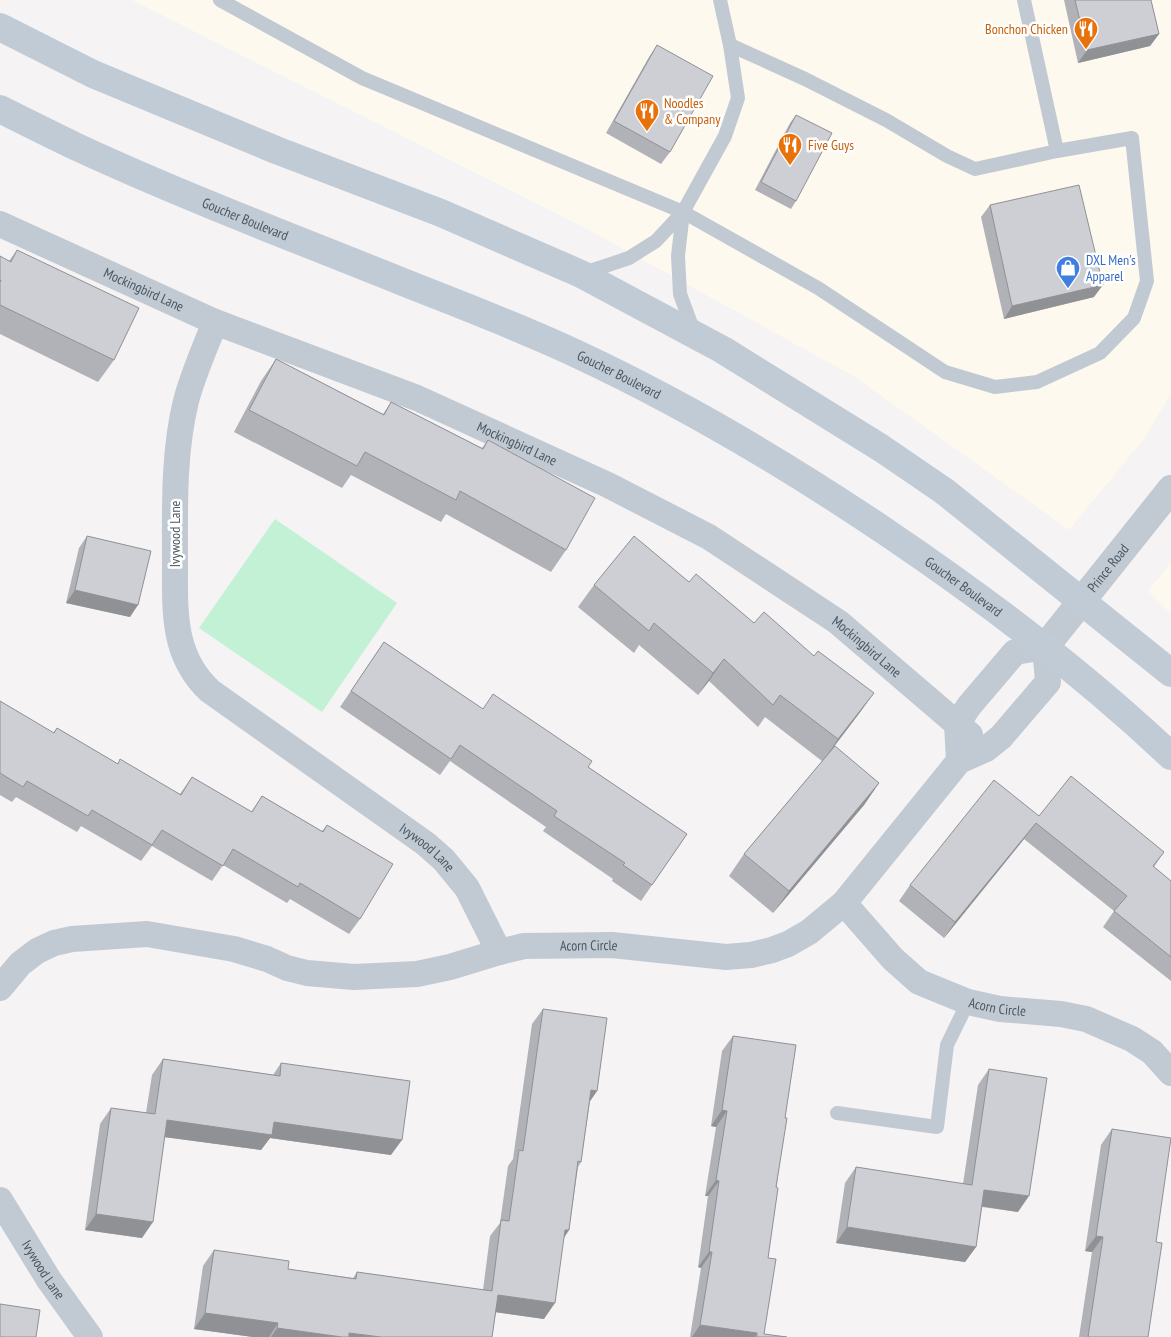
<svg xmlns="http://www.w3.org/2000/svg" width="1171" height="1337" viewBox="0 0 1171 1337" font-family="'PT Sans Narrow',sans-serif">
	<rect width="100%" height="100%" fill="#f5f3f3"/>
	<g fill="#fdf9ef">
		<polygon points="132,0 1171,0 1171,394 1143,440 1069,530 855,377 585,228"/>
		<polygon points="1171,563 1171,614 1148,591"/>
	</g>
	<polygon fill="#c3f1d5" points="275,519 397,603 322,712 199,628"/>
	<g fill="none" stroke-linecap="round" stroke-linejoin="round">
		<g stroke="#c1cad2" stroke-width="14">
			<polyline points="220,0 362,78 683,212 818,288 945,372 995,387 1037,382 1100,353 1134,318 1147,281 1132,138 1057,151 975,169 947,156 886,120 805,79 730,45"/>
			<polyline points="1024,0 1057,151"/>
			<polyline points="683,212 725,136 738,98 730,45 720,0"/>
			<polyline points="581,274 629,258 656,241 683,212 678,256 680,294 694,332"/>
			<polyline points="837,1113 937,1127 947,1045 968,1002"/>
		</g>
		<g stroke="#c1cad2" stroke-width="26">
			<path id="s1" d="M 0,224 L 215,322 L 417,398 L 608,485 L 709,537 L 838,622 L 970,735"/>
			<path id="s2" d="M 215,322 C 205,348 193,374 186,401 C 173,454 175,509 175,564 C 175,588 174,616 180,640 C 185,660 195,677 210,691 L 426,844 L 444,860 L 467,888 L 499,952"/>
			<path id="s3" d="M 844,903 L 893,959 L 919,982 L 968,1002 L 1000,1009 L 1061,1014 L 1086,1019 L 1132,1039 L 1152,1052 L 1171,1073"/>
			<path id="s4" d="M 0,988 L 20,964 L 37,951 L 54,943 L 72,939 L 147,934 L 234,949 L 267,959 L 287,968 L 307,973 L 354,977 L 417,974 L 450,967 L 499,952 L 524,946 L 612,945 L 726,957 L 751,955 L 772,950 L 788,944 L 809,932 L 844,903 L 959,761 L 986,749 L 1001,737 L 1048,682 L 1045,647 L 1015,652 L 969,706 L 957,724 L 959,761"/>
			<path id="s5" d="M 0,1200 L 49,1280 L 90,1337"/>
		</g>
		<path stroke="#c1cad2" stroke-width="28" id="s6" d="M 1045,647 L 1171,489"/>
		<g stroke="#c1cbd6" stroke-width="28">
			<polyline points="0,27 93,74 276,150 441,213 581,274 723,350 881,448 944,491 1171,673"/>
			<path id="s7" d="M 0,109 C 26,122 52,135 79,148 C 183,196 291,237 398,280 C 458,304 520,327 579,355 C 688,406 790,467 889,534 C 988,601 1084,674 1171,756"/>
		</g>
	</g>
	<g fill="#b0b2b7">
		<polygon points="1064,0 1151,0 1159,34 1150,46 1078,63"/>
		<polygon points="657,45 670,152 661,164 606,133 649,57"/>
		<polygon points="796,115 796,201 791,209 755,190 790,123"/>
		<polygon points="990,205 1094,297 1004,319 981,217"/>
		<polygon points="17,250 114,360 98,382 0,334 0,256 9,261"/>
		<polygon points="276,359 383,414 391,402 482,448 488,440 566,550 551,572 446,514 441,522 351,475 342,488 234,432 261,381"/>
		<polygon points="87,536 130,617 66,603 79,548"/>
		<polygon points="689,582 754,623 814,656 874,693 858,715 829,753 879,783 864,805 773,913 729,876 744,854 822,761 765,717 758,727 709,681 698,695 639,645 634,653 578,607 594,585"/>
		<polygon points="384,642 483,709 588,767 687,834 641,901 612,881 613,879 543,831 546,827 450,761 440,775 340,707"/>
		<polygon points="0,701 53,733 57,728 118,764 180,794 192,777 251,812 262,796 322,831 327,825 360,919 349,934 290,899 287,903 223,865 212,881 152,846 141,861 81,826 77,832 16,797 12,802 0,795"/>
		<polygon points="1039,816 1164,852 1154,867 1171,881 1171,981 1103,927 1114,911 1024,839 944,938 899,901 910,885"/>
		<polygon points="543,1009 597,1091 590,1101 581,1162 578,1167 569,1230 564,1238 544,1319 496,1312 492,1337 253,1337 194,1329 203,1266 214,1250 288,1269 353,1278 357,1272 483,1290 490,1236 500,1223 508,1166 513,1159 532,1024"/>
		<polygon points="733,1036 785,1118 768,1258 764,1334 787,1337 690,1337 701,1268 698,1267 708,1196 705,1196 716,1127 711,1126 722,1051"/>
		<polygon points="163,1059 273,1075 281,1063 391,1155 270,1138 261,1150 165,1137 142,1238 85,1230 100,1124 111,1108 146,1113 152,1075"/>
		<polygon points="989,1069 1018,1212 982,1207 976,1247 965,1262 836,1243 845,1183 856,1167 963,1184 978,1085"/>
		<polygon points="1112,1129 1156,1242 1148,1337 1079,1337 1092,1252 1085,1251 1101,1145"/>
	</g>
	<g fill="#909195">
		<polygon points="1159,34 1150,46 1078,63 1087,50"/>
		<polygon points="1103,285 1094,297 1004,319 1012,306"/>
		<polygon points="75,590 138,605 130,617 66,603"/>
		<polygon points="724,659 709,681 698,695 713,673"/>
		<polygon points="874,693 858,715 823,761 838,739"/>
		<polygon points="879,783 864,805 773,913 789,891"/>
		<polygon points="1036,823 1024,839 944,938 955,922"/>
		<polygon points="591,1090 597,1091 586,1107"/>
		<polygon points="722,1110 727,1111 716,1127 711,1126"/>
		<polygon points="167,1120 274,1122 402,1140 391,1155 270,1138 261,1150 156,1136"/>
		<polygon points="716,1180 719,1181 708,1196 705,1196"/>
		<polygon points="984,1190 1029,1196 1018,1212 973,1205"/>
		<polygon points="96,1214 153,1222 142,1238 85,1230"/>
		<polygon points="847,1227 976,1247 965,1262 836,1243"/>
		<polygon points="565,1230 569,1230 558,1246"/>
		<polygon points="1096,1236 1103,1237 1092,1252 1085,1251"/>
		<polygon points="709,1252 712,1252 701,1268 698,1267"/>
		<polygon points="498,1295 555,1303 544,1319 487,1311"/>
		<polygon points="205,1313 278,1323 269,1337 253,1337 194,1329"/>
		<polygon points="700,1325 757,1333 755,1337 692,1337"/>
		<polygon points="277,1328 342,1337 271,1337"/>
		<polygon points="349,1333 381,1337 346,1337"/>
	</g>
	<g fill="#cdcfd5" stroke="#909195">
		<polygon points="1075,0 1151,0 1159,34 1087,50"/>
		<polygon points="657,45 713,76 670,152 614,121"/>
		<polygon points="796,115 832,133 796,201 761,182"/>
		<polygon points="1079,185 1103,285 1012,306 990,205"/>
		<polygon points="17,250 139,308 114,360 0,305 0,282 1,280 0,282 0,256 11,262"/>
		<polygon points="276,359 384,415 391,402 483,449 488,440 595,498 566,550 460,491 456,500 365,452 357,466 249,410"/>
		<polygon points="87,536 151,551 138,605 75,590"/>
		<polygon points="634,536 689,582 696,574 754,623 764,612 814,656 818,651 874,693 838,739 780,695 773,705 724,659 713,673 654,623 649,631 594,585"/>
		<polygon points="384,642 483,709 493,694 592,761 588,767 687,834 652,885 623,865 625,863 554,816 557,811 460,745 451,759 351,691"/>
		<polygon points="0,701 54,733 57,728 118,764 120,759 181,795 192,777 252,812 262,796 323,832 327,825 393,864 360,919 300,883 298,887 233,849 223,866 162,830 152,845 92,810 88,816 27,781 23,787 0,773"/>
		<polygon points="835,746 879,783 789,891 744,854"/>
		<polygon points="1071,776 1164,852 1153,866 1171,881 1171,957 1114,911 1127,896 1036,823 955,922 910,885 994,780 1039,816"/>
		<polygon points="543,1009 607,1018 597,1091 591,1090 581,1162 578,1161 569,1230 565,1230 555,1303 498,1295 492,1337 381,1337 349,1333 349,1337 342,1337 277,1328 278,1323 205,1313 214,1250 289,1261 288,1269 356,1279 357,1272 492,1291 501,1220 509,1221 519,1150 523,1151"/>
		<polygon points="733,1036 796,1045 785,1118 787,1118 776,1187 778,1188 768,1258 776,1259 764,1334 787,1337 757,1337 757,1333 700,1325 712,1252 709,1252 719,1181 716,1180 727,1111 722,1110"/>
		<polygon points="163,1059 280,1076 281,1063 410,1081 402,1140 274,1122 272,1135 167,1120 153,1222 96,1214 111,1108 155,1114"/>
		<polygon points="989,1069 1047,1078 1029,1196 984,1190 976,1247 847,1227 856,1167 972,1185"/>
		<polygon points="1112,1129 1171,1138 1156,1242 1162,1243 1148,1337 1088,1337 1103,1237 1096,1236"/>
		<polygon points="0,1304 40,1310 36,1337 0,1337"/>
	</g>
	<defs>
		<symbol id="restaurant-pin" viewBox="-11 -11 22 30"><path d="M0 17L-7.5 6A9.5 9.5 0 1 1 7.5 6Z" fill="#e8710a" stroke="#fff"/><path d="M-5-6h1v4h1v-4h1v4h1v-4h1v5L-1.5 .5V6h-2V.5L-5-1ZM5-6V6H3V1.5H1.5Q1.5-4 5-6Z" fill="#fff"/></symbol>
		<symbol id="shop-pin" viewBox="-11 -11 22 30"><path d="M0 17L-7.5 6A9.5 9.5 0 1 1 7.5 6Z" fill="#3f7fe0" stroke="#fff"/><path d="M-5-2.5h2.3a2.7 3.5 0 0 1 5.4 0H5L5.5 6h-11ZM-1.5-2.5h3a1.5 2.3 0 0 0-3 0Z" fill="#fff"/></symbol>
	</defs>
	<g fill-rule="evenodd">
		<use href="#restaurant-pin" x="1072" y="15" width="28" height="38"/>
		<use href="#restaurant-pin" x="633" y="97" width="28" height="38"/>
		<use href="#restaurant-pin" x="776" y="131" width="28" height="38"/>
		<use href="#shop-pin" x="1054" y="254" width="28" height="38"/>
	</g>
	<g text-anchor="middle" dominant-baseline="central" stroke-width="5" stroke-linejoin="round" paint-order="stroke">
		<g font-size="14" fill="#c56008" stroke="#fff" text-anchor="start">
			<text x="1068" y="29" text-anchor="end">Bonchon Chicken</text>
			<text x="664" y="103">Noodles<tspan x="664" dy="16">&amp; Company</tspan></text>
			<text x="808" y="145">Five Guys</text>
		</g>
		<g font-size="14" fill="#4a5661" stroke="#fff">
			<text stroke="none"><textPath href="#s7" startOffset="269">Goucher Boulevard</textPath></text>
			<text stroke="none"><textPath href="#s1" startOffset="158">Mockingbird Lane</textPath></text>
			<text stroke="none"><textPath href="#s7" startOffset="674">Goucher Boulevard</textPath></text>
			<text stroke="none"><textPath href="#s1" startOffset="562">Mockingbird Lane</textPath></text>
			<text transform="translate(175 534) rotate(-90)">Ivywood Lane</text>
			<text stroke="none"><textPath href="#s6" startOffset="101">Prince Road</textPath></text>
			<text stroke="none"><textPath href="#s7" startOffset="1079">Goucher Boulevard</textPath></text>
			<text stroke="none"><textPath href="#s1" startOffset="968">Mockingbird Lane</textPath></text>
			<text stroke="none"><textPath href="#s2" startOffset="652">Ivywood Lane</textPath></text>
			<text stroke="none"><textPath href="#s4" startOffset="616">Acorn Circle</textPath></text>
			<text stroke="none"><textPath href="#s3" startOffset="192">Acorn Circle</textPath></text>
			<text stroke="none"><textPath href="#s5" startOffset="82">Ivywood Lane</textPath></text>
		</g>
		<g font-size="14" fill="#366cbe" stroke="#fff" text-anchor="start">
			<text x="1086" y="260">DXL Men's<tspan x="1086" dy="16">Apparel</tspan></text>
		</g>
	</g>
</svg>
